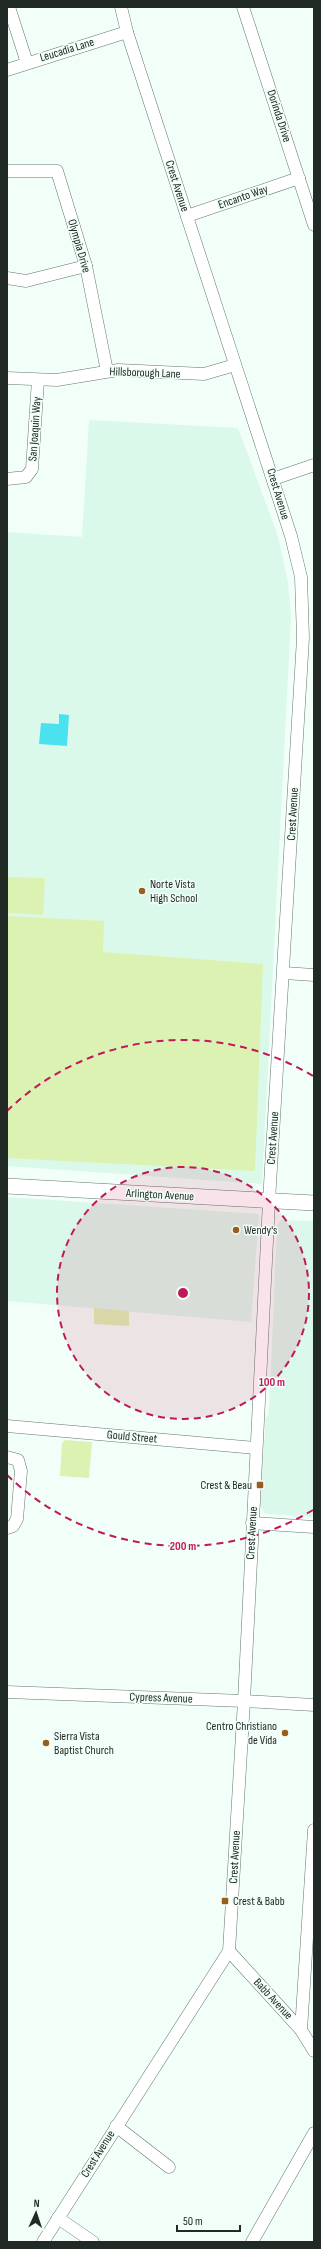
<svg xmlns="http://www.w3.org/2000/svg" width="321" height="2249" viewBox="0 0 321 2249" font-family="'Sofia Sans Condensed',sans-serif">
	<rect width="100%" height="100%" fill="#f1fff8"/>
	<g fill="#dbf9ea">
		<polygon points="89,420 238,428 278,536 288,582 291,617 262,1184 7,1166 7,532 82,537"/>
		<polygon points="7,1197 259,1214 251,1322 7,1301"/>
		<polygon points="281,1220 314,1221 314,1517 265,1514 260,1505 266,1416 268,1417 270,1394 277,1225"/>
	</g>
	<g fill="#dcf2b2">
		<polygon points="7,877 45,878 43,915 7,913"/>
		<polygon points="7,916 104,921 103,952 263,964 255,1171 7,1158"/>
		<polygon points="94,1308 129,1311 129,1326 94,1324"/>
		<polygon points="65,1440 92,1442 89,1478 60,1476 62,1443"/>
	</g>
	<polygon fill="#4ae2ef" points="59,714 69,715 67,746 39,744 41,723 59,724"/>
	<g fill="none" stroke-linecap="round" stroke-linejoin="round">
		<defs>
			<g id="minor">
				<polyline points="9,7 27,63"/>
				<polyline points="243,7 314,225"/>
				<polyline points="7,70 127,32"/>
				<polyline points="7,171 57,171 86,266 107,371"/>
				<polyline points="187,216 299,178"/>
				<polyline points="7,278 26,281 86,266"/>
				<polyline points="7,378 57,380 118,370 204,374 235,365"/>
				<polyline points="7,479 26,477 32,469 38,380"/>
				<polyline points="273,479 314,465"/>
				<polyline points="284,973 314,975"/>
				<polyline points="7,1426 256,1448"/>
				<polyline points="7,1457 18,1460 21,1471 17,1519 13,1526 7,1528"/>
				<polyline points="252,1523 314,1527"/>
				<polyline points="7,1692 244,1701 314,1705"/>
				<polyline points="229,1951 301,2030 314,2051"/>
				<polyline points="301,2030 314,1830"/>
				<polyline points="116,2126 169,2167"/>
				<polyline points="58,2218 93,2242"/>
				<polyline points="43,2242 229,1951 244,1701 269,1201 303,638 301,577 291,536 127,32 121,7"/>
				<polyline points="252,2242 314,2133"/>
			</g>
			<polyline id="major" points="7,1186 314,1203"/>
		</defs>
		<use href="#minor" stroke="#64776d" stroke-width="13"/>
		<use href="#major" stroke="#64776d" stroke-width="16"/>
		<use href="#minor" stroke="#fff" stroke-width="12"/>
		<use href="#major" stroke="#fff" stroke-width="15"/>
	</g>
	<circle cx="183" cy="1293" r="126" fill="#c2185b" fill-opacity=".12"/>
	<g fill="none" stroke="#c2185b" stroke-width="2" stroke-dasharray="7 5">
		<circle cx="183" cy="1293" r="126"/>
		<path d="M313 1510A253 253 0 0 1 7 1475M7 1111A253 253 0 0 1 313 1076"/>
	</g>
	<g fill="#995e1d" stroke="#f1fff8" stroke-width="1.5">
		<circle cx="142" cy="891" r="4"/>
		<circle cx="236" cy="1230" r="4"/>
		<rect x="256" y="1481" width="8" height="8" rx="2"/>
		<circle cx="285" cy="1733" r="4"/>
		<circle cx="46" cy="1743" r="4"/>
		<rect x="221" y="1897" width="8" height="8" rx="2"/>
	</g>
	<g text-anchor="middle" dominant-baseline="central" stroke-width="3" stroke-linejoin="round" paint-order="stroke">
		<g font-size="12" fill="#222a26" stroke="#f1fff8">
			<text transform="translate(67 50) rotate(-17)">Leucadia Lane</text>
			<text transform="translate(279 116) rotate(72)">Dorinda Drive</text>
			<text transform="translate(177 186) rotate(72)">Crest Avenue</text>
			<text transform="translate(243 197) rotate(-19)">Encanto Way</text>
			<text transform="translate(79 246) rotate(74)">Olympia Drive</text>
			<text transform="translate(145 373) rotate(2)">Hillsborough Lane</text>
			<text transform="translate(35 429) rotate(-86)">San Joaquin Way</text>
			<text transform="translate(278 494) rotate(73)">Crest Avenue</text>
			<text transform="translate(293 814) rotate(-87)">Crest Avenue</text>
			<text transform="translate(273 1138) rotate(-86)">Crest Avenue</text>
			<text transform="translate(160 1195) rotate(3)">Arlington Avenue</text>
			<text transform="translate(132 1437) rotate(5)">Gould Street</text>
			<text transform="translate(252 1533) rotate(-87)">Crest Avenue</text>
			<text transform="translate(161 1698) rotate(2)">Cypress Avenue</text>
			<text transform="translate(235 1857) rotate(-87)">Crest Avenue</text>
			<text transform="translate(273 1999) rotate(47)">Babb Avenue</text>
			<text transform="translate(98 2154) rotate(-58)">Crest Avenue</text>
		</g>
		<g font-size="12" fill="#222a26" stroke="#f1fff8" text-anchor="start">
			<text x="150" y="884">Norte Vista<tspan x="150" dy="14">High School</tspan></text>
			<text x="244" y="1230">Wendy's</text>
			<text x="252" y="1485" text-anchor="end">Crest &amp; Beau</text>
			<text x="277" y="1726" text-anchor="end">Centro Christiano<tspan x="277" dy="14">de Vida</tspan></text>
			<text x="54" y="1736">Sierra Vista<tspan x="54" dy="14">Baptist Church</tspan></text>
			<text x="233" y="1901">Crest &amp; Babb</text>
		</g>
	</g>
	<circle cx="183" cy="1293" r="6" fill="#c2185b" stroke="#f1fff8" stroke-width="2"/>
	<g font-size="12" text-anchor="middle" font-weight="bold" fill="#c2185b" stroke="#f1fff8" stroke-width="3" stroke-linejoin="round" paint-order="stroke">
		<text x="272" y="1386">100 m</text>
		<text x="183" y="1550">200 m</text>
	</g>
	<rect width="321" height="2249" fill="none" stroke="#222a26" stroke-width="16"/>
	<g transform="translate(36 2213) rotate(3)" stroke="#f1fff8" stroke-width="3" paint-order="stroke">
	<path d="M0-3L7 15L0 10L-7 15Z" fill="#222a26"/>
	<text y="-6" font-size="11" font-weight="bold" text-anchor="middle" fill="#222a26">N</text>
	</g>
	<path d="M177 2225v6h63v-6" fill="none" stroke="#222a26" stroke-width="2"/>
	<text x="183" y="2225" font-size="12" fill="#222a26" stroke="#f1fff8" stroke-width="3" paint-order="stroke">50 m</text>
</svg>
